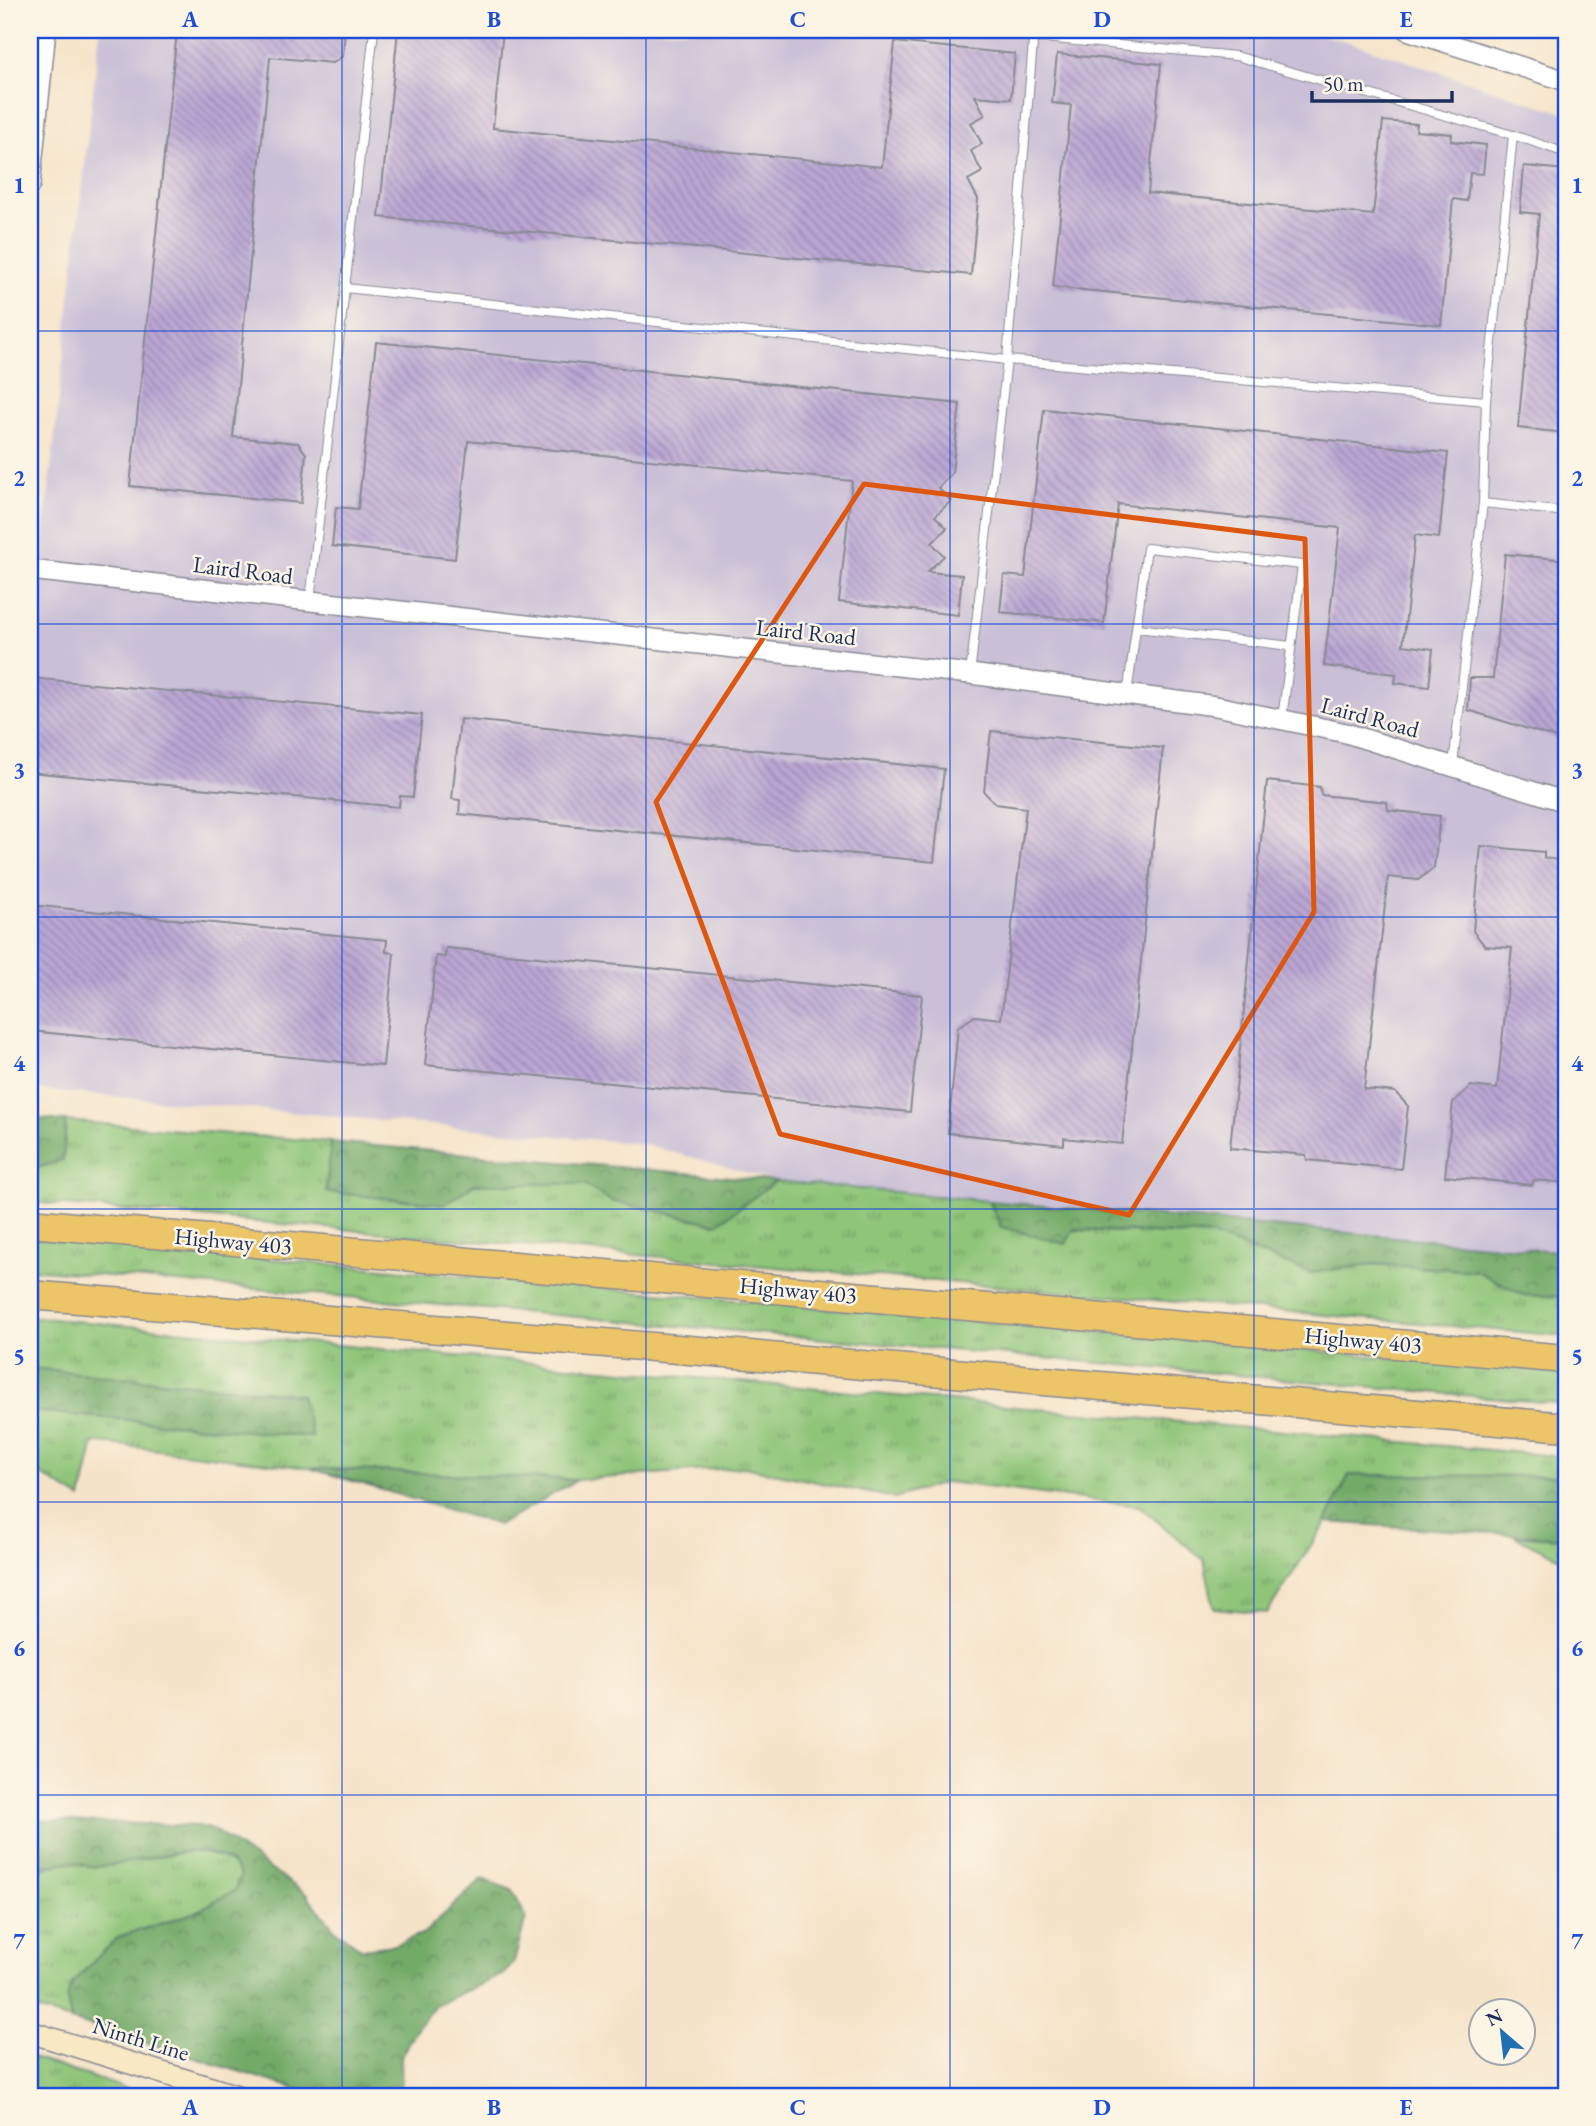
<svg xmlns="http://www.w3.org/2000/svg" width="1596" height="2126" viewBox="0 0 1596 2126" font-family="'EB Garamond',serif">
	<defs>
		<pattern id="grass-tufts" width="24" height="20" patternUnits="userSpaceOnUse" patternTransform="scale(1.75)"><rect width="24" height="20" fill="#8ec578"/><path d="M3 7l-1-3M5 7V3M7 7l1-3M15 17l-1-3M17 17v-4M19 17l1-3" fill="none" stroke="#73a066"/></pattern>
		<pattern id="forest-crowns" width="20" height="18" patternUnits="userSpaceOnUse" patternTransform="scale(1.75)"><rect width="20" height="18" fill="#72aa68"/><path d="M2 6a3 3 0 1 1 6 0M12 15a3 3 0 1 1 6 0" fill="none" stroke="#5d8b59"/></pattern>
		<pattern id="building-back-hatch" width="6" height="6" patternUnits="userSpaceOnUse" patternTransform="scale(1.75)"><rect width="6" height="6" fill="#baa6d3"/><path d="M-1 5l2 2M0 0l6 6M5-1l2 2" fill="none" stroke="#9688ae"/></pattern>
	</defs>
	<rect width="100%" height="100%" fill="#fcf5e5"/>
	<filter id="ink" filterUnits="userSpaceOnUse"><feTurbulence type="fractalNoise" baseFrequency=".0143" numOctaves="2"/><feDisplacementMap in="SourceGraphic" scale="14" xChannelSelector="R" yChannelSelector="G"/><feConvolveMatrix kernelMatrix="1 2 1 2 8 2 1 2 1" color-interpolation-filters="sRGB"/></filter>
	<filter id="wash" filterUnits="userSpaceOnUse"><feTurbulence type="fractalNoise" baseFrequency=".00686" numOctaves="4" result="noise"/><feDisplacementMap in="SourceGraphic" scale="28" xChannelSelector="R" yChannelSelector="G"/><feGaussianBlur stdDeviation="1.57" result="paint"/><feColorMatrix in="noise" values="0 0 0 0 0 0 0 0 0 0 0 0 0 0 0 0 0 1.4 0 .05"/><feComposite in="paint" operator="in"/></filter>
	<g filter="url(#wash)">
		<rect width="100%" height="100%" fill="#f5e3c8"/>
		<polygon fill="#c9bfd7" points="100,30 1301,30 1346,41 1566,114 1566,1252 776,1181 644,1144 30,1089 30,613 35,613"/>
		<g fill="url(#grass-tufts)" stroke="#547a6b" stroke-width="2">
			<polygon points="66,1121 331,1142 326,1192 445,1204 474,1184 584,1184 611,1201 716,1224 776,1181 989,1201 1001,1227 1214,1236 1311,1273 1372,1264 1477,1271 1523,1295 1566,1297 1566,1336 30,1202 30,1170 63,1160"/>
			<polygon points="30,1238 1566,1373 1566,1404 30,1269"/>
			<polygon points="30,1317 1566,1457 1566,1479 1560,1476 1349,1475 1326,1522 1267,1613 1214,1608 1204,1560 1139,1506 947,1482 894,1498 744,1467 577,1480 309,1468 94,1442 81,1499 30,1468 30,1411 312,1437 301,1395 30,1368"/>
			<polygon points="1514,1536 1566,1538 1566,1561"/>
			<path d="M 190,1851 C 211,1855 229,1855 241,1875 L 235,1890 L 194,1913 L 118,1937 L 67,1998 L 71,2020 L 30,2008 L 30,1873 L 66,1862 L 97,1867 Z"/>
			<polygon points="30,2057 149,2096 30,2096"/>
		</g>
		<g fill="url(#forest-crowns)" stroke="#466c63" stroke-width="2">
			<polygon points="30,1118 66,1121 63,1160 30,1170"/>
			<polygon points="331,1142 776,1181 717,1224 611,1201 584,1184 474,1184 445,1204 326,1192"/>
			<polygon points="989,1201 1566,1252 1566,1297 1523,1295 1477,1271 1372,1264 1311,1273 1214,1236 1074,1229 1066,1244 1001,1227"/>
			<polygon points="30,1368 301,1395 312,1437 30,1411"/>
			<polygon points="309,1468 577,1480 499,1525"/>
			<polygon points="1349,1475 1560,1476 1566,1479 1566,1538 1326,1522"/>
			<path d="M 30,1820 L 199,1826 L 214,1830 L 306,1894 L 336,1931 L 362,1949 L 394,1945 L 424,1933 L 482,1879 L 512,1890 L 526,1917 L 514,1962 L 504,1974 L 435,2005 L 416,2029 L 401,2057 L 402,2096 L 319,2096 L 71,2020 L 67,1998 L 73,1982 L 118,1937 L 194,1913 L 235,1890 L 241,1875 C 212,1829 141,1865 98,1867 C 88,1867 77,1862 66,1862 C 54,1862 41,1869 30,1873 Z"/>
		</g>
		<g id="blocks">
			<g fill="url(#building-back-hatch)">
				<polygon points="177,30 345,30 343,56 333,63 270,57 233,437 298,443 306,454 301,503 130,486"/>
				<polygon points="398,30 503,30 493,128 882,167 895,42 1015,54 1011,99 975,96 985,115 971,123 982,144 971,151 982,172 968,180 978,199 971,275 379,217"/>
				<polygon points="1057,54 1161,64 1148,193 1373,215 1383,121 1417,124 1416,131 1452,134 1451,141 1486,145 1483,174 1470,173 1467,201 1453,199 1441,325 1053,287 1071,105 1052,103"/>
				<polygon points="1524,166 1566,170 1566,433 1518,428 1539,214 1520,212"/>
				<polygon points="376,342 960,404 952,473 938,488 951,501 935,516 947,528 932,543 944,556 927,572 962,575 958,615 839,602 852,481 468,441 455,559 332,546 336,507 358,509"/>
				<polygon points="1044,409 1448,453 1439,538 1415,535 1403,645 1433,649 1429,687 1395,683 1396,674 1324,666 1340,528 1118,504 1104,623 1000,612 1004,575 1025,577"/>
				<polygon points="1505,554 1566,560 1566,741 1468,710 1470,678 1493,678"/>
				<polygon points="30,678 422,715 413,797 400,796 399,807 30,772"/>
				<polygon points="460,719 944,769 934,862 459,814 460,800 452,799"/>
				<polygon points="991,731 1163,748 1122,1144 1064,1138 1064,1145 948,1133 958,1027 975,1016 1001,1019 1026,808 996,804 984,792"/>
				<polygon points="1267,781 1320,787 1321,795 1387,802 1388,810 1440,816 1434,868 1418,880 1388,877 1379,959 1364,1089 1395,1092 1408,1106 1401,1169 1307,1160 1306,1155 1230,1148"/>
				<polygon points="1481,846 1544,852 1544,858 1566,861 1566,1183 1534,1180 1532,1185 1445,1176 1453,1102 1471,1086 1497,1089 1512,948 1485,946 1473,931"/>
				<polygon points="30,905 387,940 386,952 394,953 383,1066 30,1031"/>
				<polygon points="446,948 922,995 910,1112 425,1065 436,956 445,957"/>
			</g>
		</g>
	</g>
	<g filter="url(#ink)">
		<use href="#blocks" fill-opacity="0" stroke="#888993" stroke-width="2"/>
		<g fill="none" stroke-linecap="round" stroke-linejoin="round">
			<defs>
				<g id="service">
					<polyline points="1033,37 1236,56 1513,135 1566,153"/>
					<polyline points="345,288 1007,360 1486,401 1483,503 1453,765"/>
					<polyline points="1486,401 1513,135"/>
					<polyline points="1483,503 1566,512"/>
					<polyline points="310,601 374,30"/>
					<polyline points="1137,628 1291,646"/>
					<polyline points="970,674 1007,360 1034,30"/>
					<polyline points="1127,695 1147,548 1302,565 1282,719"/>
				</g>
				<g id="tertiary">
					<polyline points="1407,30 1566,81"/>
					<polyline points="30,185 46,30"/>
					<polyline points="30,570 970,674 1216,706 1346,733 1566,802"/>
				</g>
				<polyline id="secondary" points="30,2032 237,2096"/>
				<g id="motorway">
					<polyline points="30,1223 1566,1359"/>
					<polyline points="30,1295 749,1355 1566,1427"/>
				</g>
			</defs>
			<use href="#service" stroke="#888993" stroke-width="10"/>
			<use href="#tertiary" stroke="#888993" stroke-width="22"/>
			<use href="#secondary" stroke="#888993" stroke-width="24"/>
			<use href="#motorway" stroke="#888993" stroke-width="31"/>
			<use href="#service" stroke="#fff" stroke-width="8"/>
			<use href="#tertiary" stroke="#fff" stroke-width="19"/>
			<use href="#secondary" stroke="#f8e8c3" stroke-width="21"/>
			<use href="#motorway" stroke="#edc569" stroke-width="28"/>
		</g>
	</g>
	<path fill="none" stroke="#de5710" stroke-width="5" stroke-linejoin="round" d="M 864,484 L 1305,539 L 1314,912 L 1129,1215 L 780,1134 L 656,802 Z"/>
	<path fill="none" stroke="#1d4ed8" stroke-width="2" stroke-opacity="0.55" d="M 342,30 L 342,2096M 646,30 L 646,2096M 950,30 L 950,2096M 1254,30 L 1254,2096M 30,331 L 1566,331M 30,624 L 1566,624M 30,917 L 1566,917M 30,1209 L 1566,1209M 30,1502 L 1566,1502M 30,1795 L 1566,1795"/>
	<g text-anchor="middle" dominant-baseline="central" stroke-width="5" stroke-linejoin="round" paint-order="stroke">
		<g font-size="23" fill="#1b2f5e" stroke="#fcf5e5">
			<text transform="translate(243 570) rotate(7)">Laird Road</text>
			<text transform="translate(806 632) rotate(6)">Laird Road</text>
			<text transform="translate(1370 717) rotate(15)">Laird Road</text>
			<text transform="translate(233 1241) rotate(5)">Highway 403</text>
			<text transform="translate(798 1290) rotate(5)">Highway 403</text>
			<text transform="translate(1363 1340) rotate(5)">Highway 403</text>
			<text transform="translate(141 2039) rotate(17)">Ninth Line</text>
		</g>
	</g>
	<rect width="1596" height="2126" fill="none" stroke="#fcf5e5" stroke-width="77"/>
	<g transform="translate(1502 2032) rotate(332)"><circle r="33" fill="#fcf5e5" stroke="#a2a6af" stroke-width="2"/>
	<path d="M0-5L12 26L0 18L-12 26Z" fill="#1f6fb2"/>
	<text y="-10" font-size="19" font-weight="bold" text-anchor="middle" fill="#1b2f5e">N</text>
	</g>
	<path d="M1312 91v10h140v-10" fill="none" stroke="#1b2f5e" stroke-width="3.5"/>
	<text x="1323" y="91" font-size="21" fill="#1b2f5e" stroke="#fcf5e5" stroke-width="5" paint-order="stroke">50 m</text>
	<rect x="38" y="38" width="1520" height="2050" fill="none" stroke="#1d4ed8" stroke-width="2.5"/>
	<g font-size="23" text-anchor="middle" font-weight="bold" fill="#1d4ed8">
		<text x="190" y="27">A</text>
		<text x="494" y="27">B</text>
		<text x="798" y="27">C</text>
		<text x="1102" y="27">D</text>
		<text x="1406" y="27">E</text>
		<text x="19" y="193">1</text>
		<text x="1577" y="193">1</text>
		<text x="19" y="486">2</text>
		<text x="1577" y="486">2</text>
		<text x="19" y="778">3</text>
		<text x="1577" y="778">3</text>
		<text x="19" y="1071">4</text>
		<text x="1577" y="1071">4</text>
		<text x="19" y="1364">5</text>
		<text x="1577" y="1364">5</text>
		<text x="19" y="1656">6</text>
		<text x="1577" y="1656">6</text>
		<text x="19" y="1949">7</text>
		<text x="1577" y="1949">7</text>
		<text x="190" y="2115">A</text>
		<text x="494" y="2115">B</text>
		<text x="798" y="2115">C</text>
		<text x="1102" y="2115">D</text>
		<text x="1406" y="2115">E</text>
	</g>
</svg>
